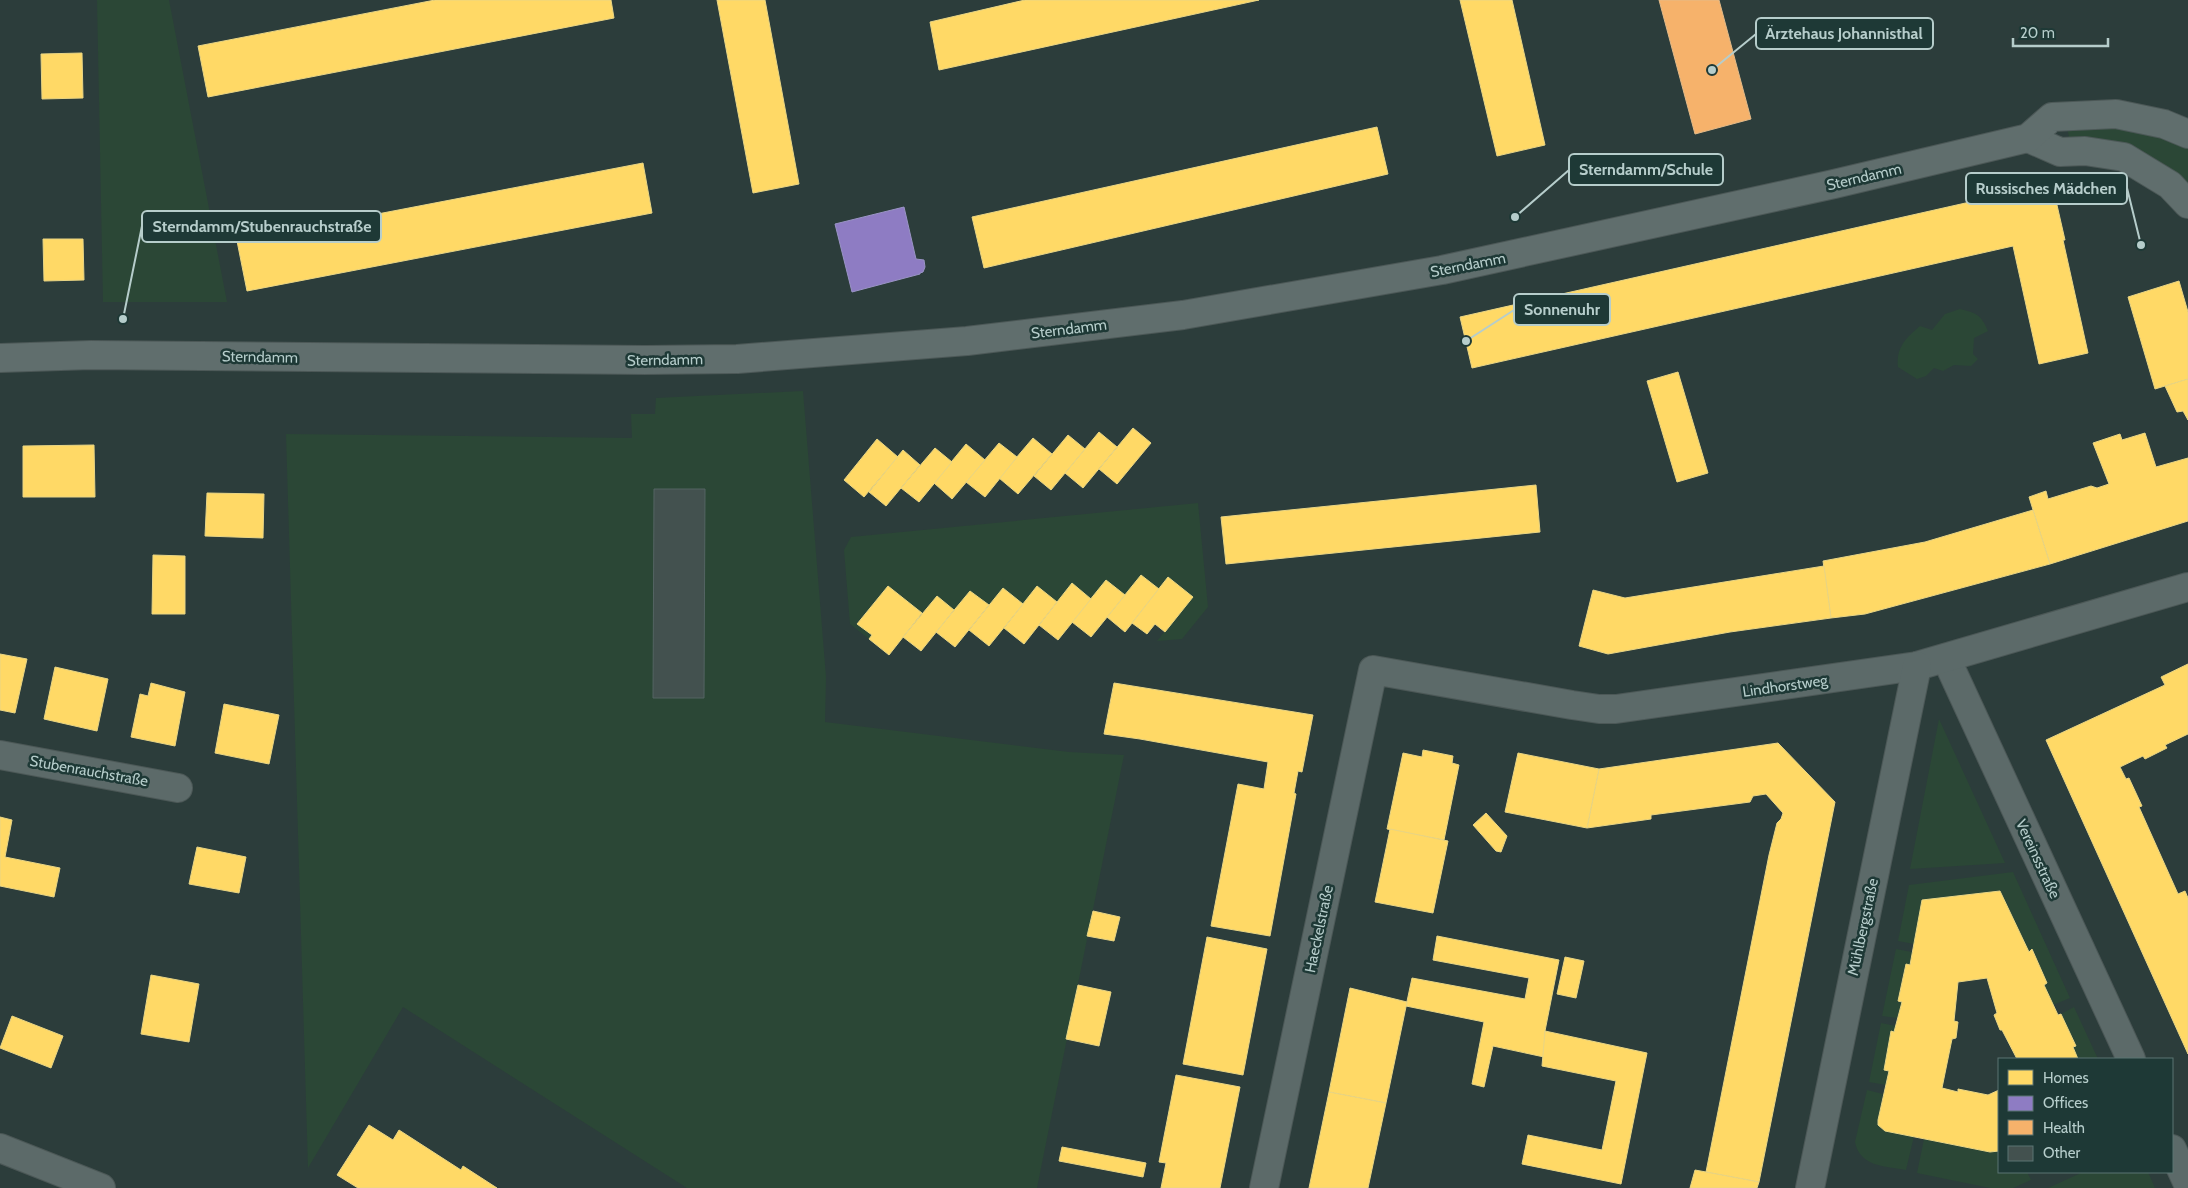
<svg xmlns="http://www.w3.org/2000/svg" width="2188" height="1188" viewBox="0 0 2188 1188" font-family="Cabin,sans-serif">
	<rect width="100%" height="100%" fill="#2c3d3b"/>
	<g fill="#2b4736">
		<polygon points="97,0 169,0 227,302 103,302"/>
		<path d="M 2067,127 L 2121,128 L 2167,137 L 2188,148 L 2188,182 C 2147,149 2121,140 2069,137 Z"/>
		<path d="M 1960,309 C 1977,313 1981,315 1988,331 L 1974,338 L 1973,354 L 1978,359 L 1971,366 L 1954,365 L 1943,371 L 1934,368 L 1926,376 L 1917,379 L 1898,367 C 1896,347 1906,338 1920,326 L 1932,330 L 1945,314 Z"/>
		<polygon points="803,391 826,677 825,722 1069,752 1124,755 1037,1188 687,1188 403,1007 308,1168 286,434 632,438 631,414 655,414 656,398"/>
		<polygon points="1198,503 1208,607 1182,639 1157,641 1192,597 1159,589 1125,595 1106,580 1091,599 1072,584 1057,602 1037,586 1023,604 1003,588 989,605 970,591 954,610 937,596 922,613 888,586 857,623 872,635 869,639 850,624 844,550 851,537"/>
		<polygon points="1939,719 2005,863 1910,869"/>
		<polygon points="2013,872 2070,998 2053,1005 2044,985 2047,983 2033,950 2029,952 2000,891 1923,900 1914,944 1898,941 1909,885"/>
		<polygon points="1896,949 1912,952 1910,965 1905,965 1898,1001 1902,1002 1897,1018 1882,1016"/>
		<polygon points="2074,1007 2098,1059 2078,1059 2073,1047 2076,1046 2061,1014"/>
		<polygon points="1881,1023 1896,1026 1894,1032 1891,1032 1884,1069 1889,1071 1886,1085 1869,1082"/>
		<path d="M 1867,1090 L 1883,1094 L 1878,1120 L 1881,1129 L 1914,1136 L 1906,1170 C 1885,1166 1860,1167 1855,1142 Z"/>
		<polygon points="1924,1139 1990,1152 1999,1151 1999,1172 2027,1172 2031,1180 2013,1188 1990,1188 1917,1173"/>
		<polygon points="2083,1172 2148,1172 2155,1188 2048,1188"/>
	</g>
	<g fill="#ffd966" stroke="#e9d584">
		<polygon points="435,0 611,0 614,18 208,97 198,46"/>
		<polygon points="717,0 765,0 799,184 753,193"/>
		<polygon points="1025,0 1259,0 939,70 930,22"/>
		<polygon points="1460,0 1512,0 1545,145 1497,156"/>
		<polygon points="82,53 83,98 42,99 41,54"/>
		<polygon points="1377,127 1388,174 984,268 972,217"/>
		<polygon points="643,163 652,213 247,291 237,241"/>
		<polygon points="2054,192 2065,240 2063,240 2088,353 2039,364 2013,246 1472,368 1460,317 2001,195 2003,204"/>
		<polygon points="43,239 83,239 84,280 44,281"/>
		<polygon points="2179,281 2188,312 2188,379 2155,389 2128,297"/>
		<polygon points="1678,372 1708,473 1677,482 1647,381"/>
		<polygon points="2188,379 2188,420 2183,411 2177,412 2165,386"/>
		<polygon points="1133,428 1151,443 1117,484 1099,469"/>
		<polygon points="1099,432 1117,447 1083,488 1065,473"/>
		<polygon points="2145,433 2156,467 2188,458 2188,521 2050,564 2029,497 2046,491 2048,499 2091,486 2097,488 2109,484 2093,443 2120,434 2122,440"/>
		<polygon points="1068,435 1085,449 1051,490 1034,476"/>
		<polygon points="1033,438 1052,454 1018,494 999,478"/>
		<polygon points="877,439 898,457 864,497 844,480"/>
		<polygon points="999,443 1017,457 985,497 966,482"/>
		<polygon points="966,444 985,460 952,499 934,483"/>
		<polygon points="94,445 95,497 23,497 23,446"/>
		<polygon points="935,448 952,462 919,502 901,488"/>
		<polygon points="903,450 920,465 886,506 869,492"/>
		<polygon points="1536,485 1540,532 1226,564 1221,517"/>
		<polygon points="207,493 264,494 263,538 205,536"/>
		<polygon points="2033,510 2050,564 1865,614 1831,618 1823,561 1925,542"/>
		<polygon points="153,555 185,556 185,614 152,614"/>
		<polygon points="1824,566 1831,618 1730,632 1608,654 1579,646 1593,590 1625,598"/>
		<polygon points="1141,575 1159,589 1125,632 1107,617"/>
		<polygon points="1168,577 1193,597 1165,632 1155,624 1147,634 1132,623"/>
		<polygon points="1106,580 1125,595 1091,637 1072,622"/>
		<polygon points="1072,583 1091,599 1058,640 1039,625"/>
		<polygon points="888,586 922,613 889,655 869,639 872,635 857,624"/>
		<polygon points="1037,586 1057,602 1024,644 1004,628"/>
		<polygon points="1003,588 1023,604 989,646 969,630"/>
		<polygon points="970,591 989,605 955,647 936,632"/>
		<polygon points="937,596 954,610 921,651 903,637"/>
		<polygon points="0,654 27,659 15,713 0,710"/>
		<polygon points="2188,664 2188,734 2165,745 2167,748 2145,759 2143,756 2120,767 2126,779 2129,778 2142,806 2139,807 2178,894 2185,891 2188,898 2188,1054 2046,740 2165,685 2161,677"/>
		<polygon points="55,667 108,679 97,731 44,719"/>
		<polygon points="151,683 185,692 175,746 131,737 140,694 148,696"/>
		<polygon points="1114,683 1313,715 1302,772 1298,771 1294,793 1296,794 1270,936 1211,926 1238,784 1264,789 1268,762 1140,739 1104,734"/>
		<polygon points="224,704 279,715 269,764 215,753"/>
		<polygon points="1778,743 1835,802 1759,1182 1706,1172 1769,855 1777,823 1781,819 1783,813 1766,794 1753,796 1750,802 1651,815 1651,819 1587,828 1599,769"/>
		<polygon points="1423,750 1453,756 1452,763 1459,765 1444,840 1387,829 1403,753 1422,757"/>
		<polygon points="1518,753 1599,769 1587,828 1505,812"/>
		<polygon points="1486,813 1507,836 1501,852 1496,851 1473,825"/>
		<polygon points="0,817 12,820 5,857 60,868 54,897 0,886"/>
		<polygon points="1390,829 1448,841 1433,913 1375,902"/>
		<polygon points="197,847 246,857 239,893 189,884"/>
		<polygon points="2000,891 2029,952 2032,949 2047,983 2044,985 2058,1015 2061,1014 2076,1046 2073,1047 2078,1059 2017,1059 2002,1030 2000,1030 1994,1015 1997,1013 1987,978 1958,982 1954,1021 1958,1022 1956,1038 1952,1039 1942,1088 1958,1092 1958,1089 1988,1095 1999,1090 1999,1151 1990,1152 1885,1131 1878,1125 1878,1120 1889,1071 1884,1070 1891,1031 1894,1032 1902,1002 1898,1001 1906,964 1910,965 1922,900"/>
		<polygon points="1093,911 1120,917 1114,941 1087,936"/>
		<polygon points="1437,936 1559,960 1545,1031 1544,1057 1493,1046 1484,1087 1472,1084 1484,1022 1406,1006 1412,978 1525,999 1529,978 1433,960"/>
		<polygon points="1207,937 1267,949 1243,1075 1183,1064"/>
		<polygon points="1565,957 1584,961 1576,998 1557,994"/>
		<polygon points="151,975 199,984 189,1042 141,1034"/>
		<polygon points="1078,985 1111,992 1099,1046 1066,1039"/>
		<polygon points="1350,988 1407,1002 1386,1103 1329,1092"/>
		<polygon points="12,1016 63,1036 51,1068 0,1048"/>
		<polygon points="1545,1031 1647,1053 1621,1184 1522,1164 1528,1135 1602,1150 1616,1081 1542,1066"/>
		<polygon points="1176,1075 1240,1087 1220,1188 1161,1188 1166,1163 1159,1162"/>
		<polygon points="1329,1092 1386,1103 1368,1188 1309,1188"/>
		<polygon points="369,1125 393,1140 399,1130 461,1170 463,1166 497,1188 358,1188 337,1175"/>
		<polygon points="1062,1147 1146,1163 1143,1177 1059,1161"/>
		<polygon points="1695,1170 1706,1172 1759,1182 1757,1188 1690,1188"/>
	</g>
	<polygon fill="#8e7cc3" stroke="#9a94c5" points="904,207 916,259 924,260 925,267 923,272 920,273 920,274 852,292 835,224"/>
	<polygon fill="#f6b26b" stroke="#e3ba88" points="1659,0 1719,0 1751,119 1695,134"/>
	<polygon fill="#43514f" stroke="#546463" points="654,489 705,489 704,698 653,698"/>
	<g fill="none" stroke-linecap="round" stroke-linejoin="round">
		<defs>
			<g id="street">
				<polyline points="1946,658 2131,1059"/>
				<polyline points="0,755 178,788"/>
				<polyline points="0,1148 101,1188"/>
				<polyline points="2172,1149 2188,1184"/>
				<polyline points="1264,1188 1373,670 1572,705 1599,709 1616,709 1917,666 2188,587"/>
				<polyline points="1810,1188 1917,666"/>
			</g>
			<g id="secondary">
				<polyline points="2028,138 2060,152 2085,151 2124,157 2170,185 2188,204"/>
				<polyline points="0,358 91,355 645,360 737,359 967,341 1183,315 1442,270 1834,184 2028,138 2052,117 2116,114 2164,124 2188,134"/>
			</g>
		</defs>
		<use href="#street" stroke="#4c5857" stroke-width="30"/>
		<use href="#secondary" stroke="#4c5857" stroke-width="30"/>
		<use href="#street" stroke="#5c6a69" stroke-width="28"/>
		<use href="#secondary" stroke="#606e6d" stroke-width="28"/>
	</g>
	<g text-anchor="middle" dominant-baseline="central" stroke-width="5" stroke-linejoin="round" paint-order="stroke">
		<g font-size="15" fill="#b6cdcb" stroke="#1e3936">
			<text transform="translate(1864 177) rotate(-13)">Sterndamm</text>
			<text transform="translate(1468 265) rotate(-11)">Sterndamm</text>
			<text transform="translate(1069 329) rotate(-7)">Sterndamm</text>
			<text transform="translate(260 357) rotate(1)">Sterndamm</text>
			<text transform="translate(665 360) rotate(-1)">Sterndamm</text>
			<text transform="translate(1785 686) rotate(-8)">Lindhorstweg</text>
			<text transform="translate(89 771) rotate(10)">Stubenrauchstraße</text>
			<text transform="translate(2038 859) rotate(65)">Vereinsstraße</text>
			<text transform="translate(1863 927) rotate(-78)">Mühlbergstraße</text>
			<text transform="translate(1319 929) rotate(-78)">Haeckelstraße</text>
		</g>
	</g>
	<path fill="none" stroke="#b6cdcb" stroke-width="2" d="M1712 70L1756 34M1515 217L1569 170M2141 245L2127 188M123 319L142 226M1466 341L1514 310"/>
	<g fill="#b6cdcb" stroke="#1e3936" stroke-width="2">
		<circle cx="1712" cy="70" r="5"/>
		<circle cx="1515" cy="217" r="5"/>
		<circle cx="2141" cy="245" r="5"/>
		<circle cx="123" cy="319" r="5"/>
		<circle cx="1466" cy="341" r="5"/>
	</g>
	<g fill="#1e3936" stroke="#b6cdcb" stroke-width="2">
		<rect x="1756" y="18" width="177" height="31" rx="5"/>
		<rect x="1569" y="154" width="154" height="31" rx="5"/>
		<rect x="1966" y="173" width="161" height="31" rx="5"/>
		<rect x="142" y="211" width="239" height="31" rx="5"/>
		<rect x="1514" y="294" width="96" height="31" rx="5"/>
	</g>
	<g font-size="16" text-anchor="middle" font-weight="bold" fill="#b6cdcb">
		<text x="1844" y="39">Ärztehaus Johannisthal</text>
		<text x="1646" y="175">Sterndamm/Schule</text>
		<text x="2046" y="194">Russisches Mädchen</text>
		<text x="262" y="232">Sterndamm/Stubenrauchstraße</text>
		<text x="1562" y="315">Sonnenuhr</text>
	</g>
	<rect x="1998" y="1058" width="175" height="115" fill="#1e3936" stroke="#5b7472"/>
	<rect x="2008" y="1070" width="25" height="15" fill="#ffd966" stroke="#5b7472"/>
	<text x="2043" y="1083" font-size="15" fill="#b6cdcb">Homes</text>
	<rect x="2008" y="1096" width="25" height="15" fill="#8e7cc3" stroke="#5b7472"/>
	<text x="2043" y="1108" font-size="15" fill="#b6cdcb">Offices</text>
	<rect x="2008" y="1120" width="25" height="15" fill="#f6b26b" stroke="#5b7472"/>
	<text x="2043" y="1133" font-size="15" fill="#b6cdcb">Health</text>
	<rect x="2008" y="1146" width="25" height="15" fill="#43514f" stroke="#5b7472"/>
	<text x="2043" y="1158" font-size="15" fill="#b6cdcb">Other</text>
	<path d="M2013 38v8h95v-8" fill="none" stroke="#b6cdcb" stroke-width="2.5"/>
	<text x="2020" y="38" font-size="15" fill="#b6cdcb" stroke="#1e3936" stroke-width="4" paint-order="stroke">20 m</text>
</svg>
